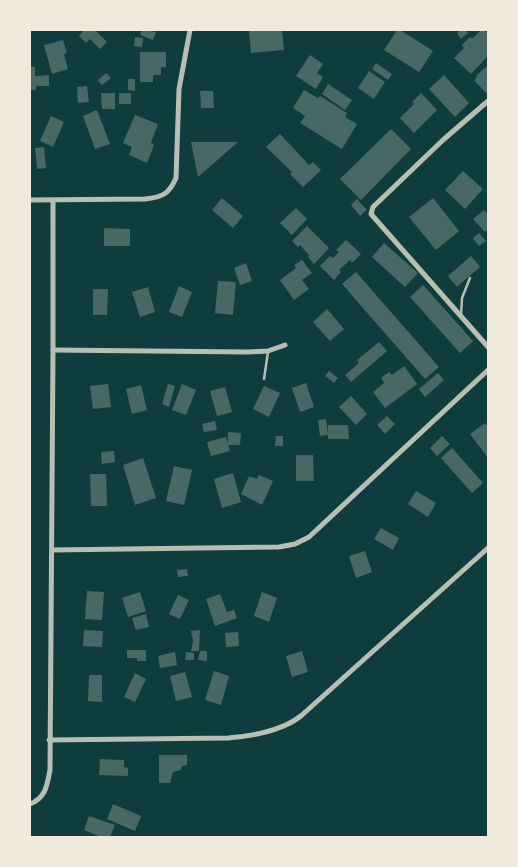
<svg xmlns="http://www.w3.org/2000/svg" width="518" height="867" viewBox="0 0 518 867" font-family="'PT Sans',sans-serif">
	<rect width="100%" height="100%" fill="#0f3d3e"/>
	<g fill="#486865">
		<polygon points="84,30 95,30 107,42 100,49 90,39 86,43 79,36"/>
		<polygon points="142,30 156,32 153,40 140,35"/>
		<polygon points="249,30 282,30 284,50 251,53"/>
		<polygon points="397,30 400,30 433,51 419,72 384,50"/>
		<polygon points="460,30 466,30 468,33 461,39 457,33"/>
		<polygon points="481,30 484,30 488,34 488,56 471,74 454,58 464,48 462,45 470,37 472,39"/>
		<polygon points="135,37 143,38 142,47 134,46"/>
		<polygon points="63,40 67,53 64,54 68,69 52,74 44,45"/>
		<polygon points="140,52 166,52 166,67 161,67 161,75 153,75 153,82 140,82"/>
		<polygon points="310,55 323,64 317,73 323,77 316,89 296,76"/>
		<polygon points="376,63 392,74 388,80 372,69"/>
		<polygon points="488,65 488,93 487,94 474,80 477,77 476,76"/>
		<polygon points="30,67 35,67 35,76 49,75 49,86 36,86 36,90 30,90"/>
		<polygon points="369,71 385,82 374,99 358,88"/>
		<polygon points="106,73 111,78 102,85 98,80"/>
		<polygon points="444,75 469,103 455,117 429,89"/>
		<polygon points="128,79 135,79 135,91 128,90"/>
		<polygon points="328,84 352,100 345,110 322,94"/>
		<polygon points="87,86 89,102 78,103 77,87"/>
		<polygon points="304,90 318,98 320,96 347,113 345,117 357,124 342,149 300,123 305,116 293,108"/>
		<polygon points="200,91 213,91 214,108 201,108"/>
		<polygon points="101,93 115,93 115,109 102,109"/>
		<rect x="119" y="93" width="12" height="11"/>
		<polygon points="421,93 437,110 414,133 400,118 414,104 412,102"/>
		<polygon points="97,110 110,144 95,149 83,116"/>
		<polygon points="135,115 158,124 151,143 154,145 147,163 129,155 132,147 123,143"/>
		<polygon points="51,116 64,122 53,147 40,141"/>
		<polygon points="391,129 411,149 361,200 340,179"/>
		<polygon points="280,134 309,165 313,162 321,170 303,187 290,174 292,172 266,147"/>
		<polygon points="191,142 238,142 198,177"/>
		<polygon points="44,147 46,168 37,169 35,148"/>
		<polygon points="463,171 483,189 465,209 445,190"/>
		<polygon points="222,198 243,216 233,228 212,210"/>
		<polygon points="433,198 459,231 436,250 409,217"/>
		<polygon points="357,199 367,210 360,216 351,205"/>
		<polygon points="296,208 307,219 292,235 280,223"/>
		<polygon points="484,210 488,214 488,229 485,232 473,219"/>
		<polygon points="307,226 329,248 314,264 308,257 309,255 300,245 298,247 292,241"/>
		<polygon points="104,228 130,229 130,246 104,246"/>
		<polygon points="479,233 486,241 479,246 473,238"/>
		<polygon points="346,240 361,254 352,263 350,260 339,270 341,272 334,280 320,266 330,256 333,258 339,252 336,250"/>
		<polygon points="384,243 418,273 405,287 372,257"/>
		<polygon points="471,256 480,267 457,287 448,276"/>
		<polygon points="302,260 312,273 302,280 309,289 294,300 280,280 296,268 294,265"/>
		<polygon points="246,263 252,281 240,285 234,268"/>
		<polygon points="356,272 439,367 425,379 342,284"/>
		<polygon points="218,281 236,282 233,315 215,313"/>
		<polygon points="423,285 473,341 460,353 410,297"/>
		<polygon points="179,286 192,292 182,317 169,312"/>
		<polygon points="148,287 155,312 140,317 132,292"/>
		<polygon points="93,289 108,289 107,315 93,315"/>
		<polygon points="327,309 344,329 330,341 313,322"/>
		<polygon points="379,342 387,351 351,382 345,375 359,363 357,360"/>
		<polygon points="404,366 417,384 385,408 373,392 384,383 381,378 389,372 392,375"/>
		<polygon points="329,371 338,378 334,383 325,376"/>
		<polygon points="438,373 444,380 425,397 419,389"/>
		<polygon points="306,383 314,407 300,412 292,388"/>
		<polygon points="108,384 111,407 93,409 90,386"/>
		<polygon points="168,384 175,386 169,407 162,404"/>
		<polygon points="182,384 196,390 186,415 172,410"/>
		<polygon points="141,385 147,410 132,414 126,389"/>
		<polygon points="264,386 280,393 269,417 253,409"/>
		<polygon points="225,387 232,412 217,416 210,391"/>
		<polygon points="351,396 367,414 356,425 339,407"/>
		<polygon points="387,416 395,424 385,434 377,425"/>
		<polygon points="326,419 328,435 320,436 318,420"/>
		<polygon points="215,421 217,430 204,432 202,424"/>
		<polygon points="485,423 488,427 488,458 470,434"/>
		<polygon points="328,425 348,425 349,439 328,439"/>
		<polygon points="228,432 241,433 240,445 228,445"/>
		<polygon points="276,436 283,436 283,446 275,446"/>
		<polygon points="442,436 450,444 437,456 430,448"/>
		<polygon points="226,437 230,451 211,456 207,442"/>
		<polygon points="452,448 483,483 472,493 441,458"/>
		<polygon points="114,451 115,462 102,464 101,452"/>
		<polygon points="296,455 313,455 314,481 296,481"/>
		<polygon points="143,458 156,498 135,505 123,465"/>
		<polygon points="174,466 192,470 184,505 166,501"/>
		<polygon points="233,473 241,502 222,508 214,479"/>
		<polygon points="90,474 106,474 107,506 91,506"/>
		<polygon points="259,475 273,481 262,505 241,494 249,476 257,479"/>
		<polygon points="416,491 436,503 428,517 408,504"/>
		<polygon points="381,528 399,538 393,550 374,539"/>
		<polygon points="365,551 372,572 356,578 349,556"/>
		<polygon points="187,569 188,576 178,577 177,570"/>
		<polygon points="87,591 104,592 102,620 85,619"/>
		<polygon points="140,592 146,611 128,617 122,598"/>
		<polygon points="262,592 277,598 269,622 254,616"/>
		<polygon points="220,594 227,612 234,610 237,618 215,626 206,599"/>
		<polygon points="178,595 189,600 180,619 169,614"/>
		<polygon points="146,614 149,627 136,630 132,618"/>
		<polygon points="84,630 103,631 102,647 83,646"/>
		<polygon points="200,630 199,651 191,651 193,641 191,631"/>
		<polygon points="238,632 239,646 226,647 225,633"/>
		<polygon points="127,650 146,650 146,661 137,661 137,658 127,658"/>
		<polygon points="200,651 207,651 207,661 198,660"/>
		<polygon points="302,651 308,672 292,677 286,656"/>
		<polygon points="175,652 177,665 160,668 158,656"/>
		<polygon points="186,652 194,653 194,660 185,660"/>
		<polygon points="214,671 229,676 221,705 205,700"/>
		<polygon points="185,672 192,697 176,701 170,676"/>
		<polygon points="135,673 146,679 135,702 124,697"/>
		<polygon points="89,675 102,675 102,702 88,701"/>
		<polygon points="159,755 187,755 187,765 182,766 181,770 173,772 170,783 159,783"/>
		<polygon points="100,759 124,760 124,767 128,768 128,776 99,775"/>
		<polygon points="113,804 141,816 135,831 107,819"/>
		<polygon points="89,816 115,825 110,837 101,837 84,830"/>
	</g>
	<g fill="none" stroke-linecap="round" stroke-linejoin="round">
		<g stroke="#b8beb3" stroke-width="2.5">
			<polyline points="461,316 462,298 470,278"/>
			<polyline points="264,379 268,352"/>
		</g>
		<g stroke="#b8beb3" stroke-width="5">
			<polyline points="488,101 443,140 373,207 371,214 488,347"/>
			<path d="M 30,200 L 145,199 C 163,197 169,194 176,178 L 179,89 L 190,30"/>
			<polyline points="53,350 248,352 268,351 285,345"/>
			<polyline points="52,550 279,547 295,544 309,537 488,370"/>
			<path d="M 49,740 L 228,738 C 252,736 283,731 302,715 L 488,548"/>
			<path d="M 30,804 C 46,798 47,785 50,770 L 53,350 L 53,200"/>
		</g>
	</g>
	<rect width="518" height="867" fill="none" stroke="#f1e9da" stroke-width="62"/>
</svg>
